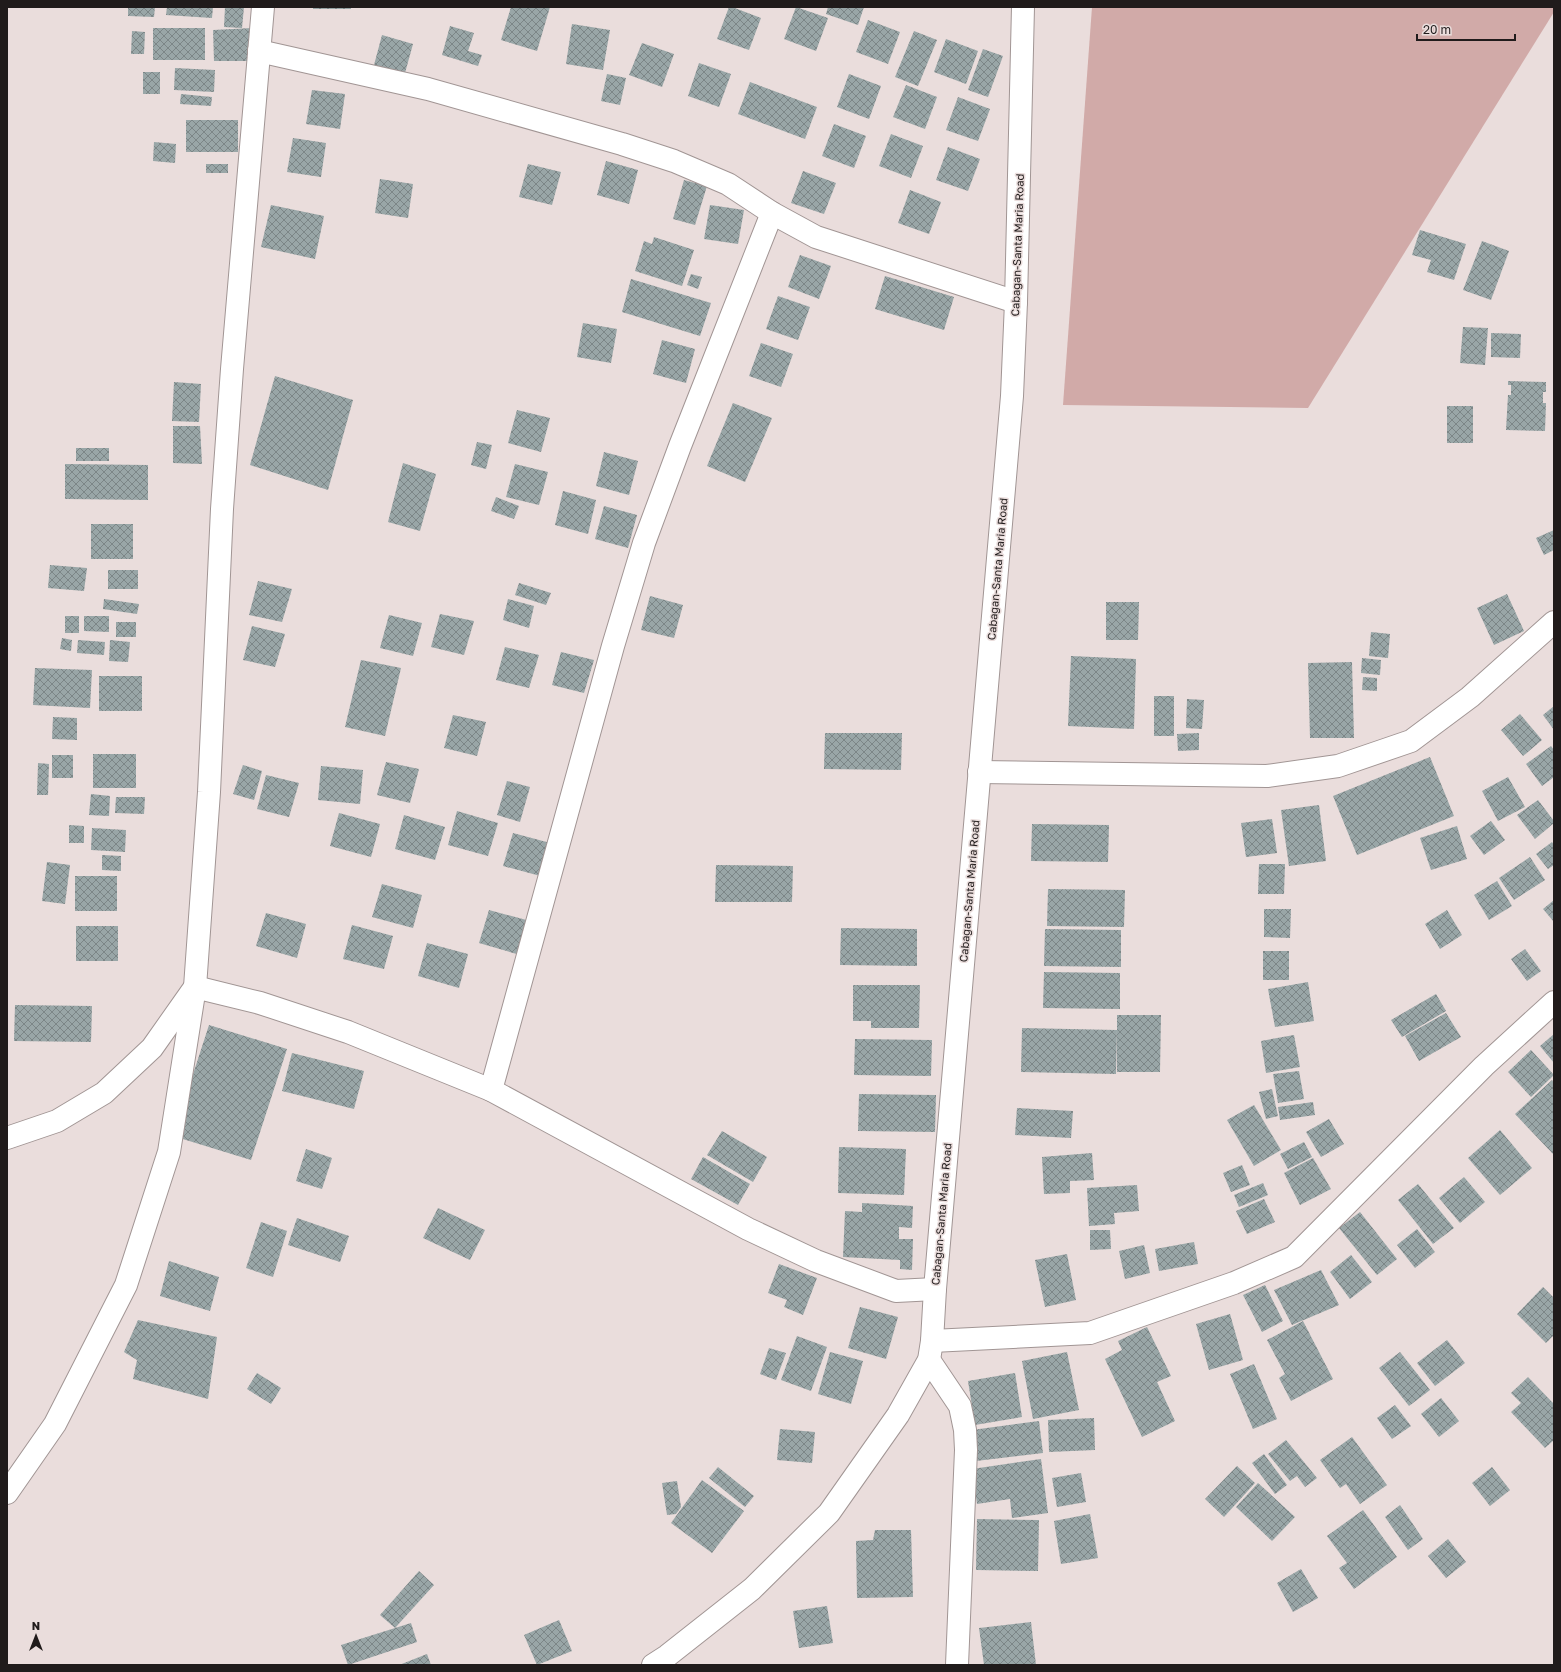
<svg xmlns="http://www.w3.org/2000/svg" width="1561" height="1672" viewBox="0 0 1561 1672" font-family="'Golos Text',sans-serif">
	<defs>
		<pattern id="building-cross-hatch" width="8" height="8" patternUnits="userSpaceOnUse"><rect width="8" height="8" fill="#99a6a7"/><path d="M0 0l8 8M0 8l8-8" fill="none" stroke="#7c8687"/></pattern>
	</defs>
	<rect width="100%" height="100%" fill="#eadddc"/>
	<polygon fill="#d1aaa8" points="1092,7 1554,7 1554,12 1308,408 1063,405"/>
	<g fill="url(#building-cross-hatch)">
		<polygon points="128,7 155,7 154,17 128,16"/>
		<polygon points="167,7 213,7 212,18 166,15"/>
		<polygon points="225,7 244,7 242,28 224,27"/>
		<rect x="313" y="7" width="38" height="2"/>
		<polygon points="511,7 550,7 537,51 501,40"/>
		<polygon points="729,7 732,7 761,18 749,50 717,39"/>
		<polygon points="796,7 828,18 816,51 784,39"/>
		<polygon points="828,7 864,7 858,25 826,14"/>
		<polygon points="868,20 900,32 888,64 856,52"/>
		<polygon points="572,24 610,30 603,70 566,64"/>
		<polygon points="450,26 474,33 468,51 482,55 478,66 442,55"/>
		<rect x="153" y="28" width="52" height="32"/>
		<polygon points="252,28 252,61 214,61 213,30"/>
		<polygon points="132,31 145,32 144,54 131,54"/>
		<polygon points="914,31 937,40 918,86 895,77"/>
		<polygon points="382,35 413,44 405,73 374,65"/>
		<polygon points="946,39 978,51 966,84 934,72"/>
		<polygon points="642,43 674,54 662,87 629,75"/>
		<polygon points="983,49 1003,56 988,97 968,90"/>
		<polygon points="699,63 731,74 719,107 688,96"/>
		<polygon points="175,68 215,70 214,92 174,90"/>
		<rect x="143" y="72" width="17" height="22"/>
		<polygon points="607,74 626,78 620,105 601,101"/>
		<polygon points="849,74 881,86 869,119 837,107"/>
		<polygon points="750,82 817,107 805,139 738,114"/>
		<polygon points="906,85 937,97 925,129 893,117"/>
		<polygon points="312,90 345,94 340,129 306,124"/>
		<polygon points="181,94 212,97 211,106 180,104"/>
		<polygon points="958,97 990,109 978,141 946,130"/>
		<rect x="186" y="120" width="52" height="32"/>
		<polygon points="834,124 866,136 854,168 822,156"/>
		<polygon points="891,134 923,146 911,178 879,166"/>
		<polygon points="293,138 326,143 321,177 287,172"/>
		<polygon points="154,142 176,144 175,163 153,161"/>
		<polygon points="948,147 980,159 968,191 936,180"/>
		<polygon points="606,161 638,170 629,204 597,195"/>
		<rect x="206" y="164" width="22" height="9"/>
		<polygon points="528,164 561,172 552,205 519,197"/>
		<polygon points="803,171 836,183 824,214 791,203"/>
		<polygon points="380,179 413,184 408,218 375,213"/>
		<polygon points="684,180 707,186 695,225 673,219"/>
		<polygon points="910,190 941,202 929,234 898,223"/>
		<polygon points="271,205 324,216 315,259 261,247"/>
		<polygon points="710,205 744,210 738,244 704,239"/>
		<polygon points="1420,230 1466,244 1454,280 1427,272 1431,260 1412,255"/>
		<polygon points="654,237 694,250 682,286 635,271 644,241 652,244"/>
		<polygon points="1482,241 1509,251 1491,300 1463,290"/>
		<polygon points="800,255 831,266 819,299 788,287"/>
		<polygon points="691,274 702,277 698,289 687,285"/>
		<polygon points="885,276 954,297 944,330 875,309"/>
		<polygon points="631,279 711,303 700,336 622,312"/>
		<polygon points="778,296 810,307 798,340 766,329"/>
		<polygon points="583,323 617,329 611,363 577,357"/>
		<polygon points="1463,327 1488,328 1485,365 1460,363"/>
		<polygon points="1491,333 1521,334 1520,358 1491,357"/>
		<polygon points="662,340 695,349 686,383 653,374"/>
		<polygon points="761,343 793,354 781,387 749,376"/>
		<polygon points="275,376 353,400 328,490 250,465"/>
		<polygon points="1508,381 1546,382 1546,392 1543,392 1543,403 1546,403 1545,431 1506,430 1508,395 1511,395 1511,385 1508,385"/>
		<polygon points="174,382 201,384 199,422 172,421"/>
		<polygon points="733,403 772,418 745,482 707,466"/>
		<rect x="1447" y="406" width="26" height="37"/>
		<polygon points="517,410 550,418 541,452 508,443"/>
		<polygon points="173,426 200,426 202,464 173,463"/>
		<polygon points="477,442 492,445 486,469 471,465"/>
		<rect x="76" y="448" width="33" height="13"/>
		<polygon points="604,452 638,461 629,495 596,486"/>
		<polygon points="403,463 436,474 420,531 388,522"/>
		<polygon points="65,464 148,465 148,500 65,499"/>
		<polygon points="515,464 548,472 539,505 506,497"/>
		<polygon points="563,491 596,500 588,534 555,525"/>
		<polygon points="496,497 519,506 514,519 491,511"/>
		<polygon points="604,506 637,515 628,548 595,539"/>
		<rect x="91" y="524" width="42" height="35"/>
		<polygon points="1554,530 1554,550 1544,555 1536,538"/>
		<polygon points="50,565 87,568 84,591 48,588"/>
		<rect x="108" y="570" width="30" height="19"/>
		<polygon points="258,581 292,589 282,622 249,615"/>
		<polygon points="519,583 551,593 546,605 515,595"/>
		<polygon points="1507,594 1524,631 1494,645 1477,608"/>
		<polygon points="650,596 683,605 674,638 641,630"/>
		<polygon points="104,599 139,604 137,614 103,609"/>
		<polygon points="508,599 534,606 529,628 503,620"/>
		<polygon points="1106,602 1139,602 1138,640 1106,640"/>
		<polygon points="440,614 474,621 464,655 431,647"/>
		<polygon points="389,615 422,623 413,656 380,648"/>
		<rect x="65" y="616" width="14" height="17"/>
		<polygon points="84,616 109,616 109,632 84,631"/>
		<rect x="116" y="622" width="20" height="15"/>
		<polygon points="252,626 285,634 275,667 243,660"/>
		<polygon points="1371,632 1390,634 1388,658 1369,656"/>
		<polygon points="62,638 72,640 71,651 60,649"/>
		<polygon points="78,640 105,642 104,655 77,653"/>
		<polygon points="110,640 130,642 128,662 109,661"/>
		<polygon points="505,647 539,655 529,688 496,680"/>
		<polygon points="561,652 594,660 584,693 552,685"/>
		<polygon points="1071,656 1136,659 1134,729 1068,726"/>
		<polygon points="1362,658 1381,660 1380,675 1361,673"/>
		<polygon points="361,660 401,668 385,736 345,727"/>
		<polygon points="1352,662 1354,738 1310,738 1308,663"/>
		<polygon points="35,668 92,670 90,708 33,705"/>
		<rect x="99" y="676" width="43" height="35"/>
		<polygon points="1363,677 1377,678 1377,691 1362,690"/>
		<rect x="1154" y="696" width="20" height="40"/>
		<polygon points="1187,699 1204,700 1202,729 1186,728"/>
		<polygon points="1554,706 1554,730 1543,715"/>
		<polygon points="1520,714 1542,740 1523,756 1501,730"/>
		<polygon points="453,715 486,722 477,756 444,748"/>
		<polygon points="53,717 77,718 77,740 52,739"/>
		<polygon points="825,733 902,733 901,770 824,769"/>
		<polygon points="1199,733 1199,750 1178,751 1177,734"/>
		<polygon points="1551,746 1554,750 1554,777 1542,786 1526,764"/>
		<rect x="93" y="754" width="43" height="34"/>
		<rect x="52" y="755" width="21" height="23"/>
		<polygon points="1430,757 1454,816 1357,855 1333,796"/>
		<polygon points="386,762 419,769 410,803 377,795"/>
		<polygon points="38,763 49,764 48,795 37,795"/>
		<polygon points="243,765 262,771 254,800 233,794"/>
		<polygon points="321,766 363,770 360,804 318,800"/>
		<polygon points="266,775 299,783 289,817 257,809"/>
		<polygon points="1508,777 1525,807 1498,821 1482,791"/>
		<polygon points="507,781 530,787 520,822 497,815"/>
		<polygon points="91,794 110,796 109,816 89,815"/>
		<polygon points="116,797 145,797 144,814 115,813"/>
		<polygon points="1538,800 1554,821 1554,823 1535,839 1517,815"/>
		<polygon points="1319,805 1326,861 1289,866 1281,810"/>
		<polygon points="457,811 498,823 488,856 448,845"/>
		<polygon points="339,813 380,824 371,857 330,846"/>
		<polygon points="404,815 445,827 435,860 395,849"/>
		<polygon points="1272,819 1277,853 1246,857 1241,823"/>
		<polygon points="1491,821 1505,840 1484,855 1470,836"/>
		<polygon points="1032,824 1109,825 1108,862 1031,861"/>
		<polygon points="69,825 84,826 84,843 69,843"/>
		<polygon points="1457,826 1467,859 1431,870 1420,838"/>
		<polygon points="92,828 126,830 125,852 91,850"/>
		<polygon points="513,833 554,844 544,877 503,866"/>
		<polygon points="1552,842 1554,845 1554,865 1548,869 1536,854"/>
		<polygon points="102,855 121,856 121,871 102,870"/>
		<polygon points="1530,857 1545,880 1514,900 1499,878"/>
		<polygon points="47,862 70,865 65,904 42,901"/>
		<polygon points="1259,864 1285,864 1284,894 1258,894"/>
		<polygon points="716,865 793,866 792,902 715,902"/>
		<rect x="75" y="876" width="42" height="35"/>
		<polygon points="1497,881 1512,906 1489,920 1474,895"/>
		<polygon points="382,884 422,895 413,928 372,917"/>
		<polygon points="1048,889 1125,890 1124,927 1047,926"/>
		<polygon points="1554,900 1554,922 1543,909"/>
		<polygon points="1264,909 1291,909 1290,938 1264,937"/>
		<polygon points="489,910 530,921 520,955 479,943"/>
		<polygon points="1447,910 1462,935 1440,949 1425,924"/>
		<polygon points="266,913 306,924 297,958 256,946"/>
		<polygon points="352,925 393,936 384,969 343,959"/>
		<rect x="76" y="926" width="42" height="35"/>
		<polygon points="841,928 917,929 917,966 840,965"/>
		<polygon points="1045,929 1121,930 1121,967 1044,966"/>
		<polygon points="427,943 468,954 459,988 418,976"/>
		<polygon points="1525,949 1541,971 1527,981 1511,959"/>
		<rect x="1263" y="951" width="26" height="29"/>
		<polygon points="1044,972 1120,973 1120,1009 1043,1008"/>
		<polygon points="1308,982 1314,1021 1275,1027 1268,989"/>
		<polygon points="853,985 920,985 919,1028 871,1028 871,1021 853,1021"/>
		<polygon points="1436,994 1446,1011 1402,1037 1391,1020"/>
		<polygon points="15,1005 92,1006 91,1042 14,1041"/>
		<polygon points="1446,1013 1461,1037 1419,1061 1405,1036"/>
		<polygon points="1117,1015 1161,1015 1160,1072 1117,1072"/>
		<polygon points="209,1025 287,1049 251,1160 173,1136"/>
		<polygon points="1022,1028 1117,1030 1116,1074 1021,1072"/>
		<polygon points="1554,1034 1554,1063 1540,1046"/>
		<polygon points="1294,1035 1300,1067 1266,1073 1261,1041"/>
		<polygon points="855,1039 932,1040 931,1076 854,1075"/>
		<polygon points="1531,1050 1554,1075 1531,1097 1508,1072"/>
		<polygon points="292,1053 364,1071 354,1109 282,1091"/>
		<polygon points="1299,1071 1304,1099 1278,1103 1273,1074"/>
		<polygon points="1552,1080 1554,1083 1554,1155 1515,1114"/>
		<polygon points="1272,1089 1278,1116 1266,1119 1259,1092"/>
		<polygon points="859,1094 936,1095 935,1132 858,1131"/>
		<polygon points="1313,1102 1315,1115 1280,1120 1278,1107"/>
		<polygon points="1254,1105 1281,1150 1254,1166 1227,1120"/>
		<polygon points="1017,1108 1073,1111 1071,1138 1015,1135"/>
		<polygon points="1329,1119 1344,1144 1321,1157 1306,1132"/>
		<polygon points="1500,1130 1532,1168 1500,1195 1468,1158"/>
		<polygon points="722,1131 767,1157 753,1182 707,1155"/>
		<polygon points="1304,1142 1312,1157 1288,1169 1280,1154"/>
		<polygon points="839,1147 906,1149 904,1195 838,1193"/>
		<polygon points="306,1149 332,1158 322,1189 296,1181"/>
		<polygon points="1092,1153 1094,1180 1070,1181 1070,1193 1044,1194 1042,1157"/>
		<polygon points="703,1157 750,1184 738,1205 691,1179"/>
		<polygon points="1313,1158 1331,1189 1300,1205 1284,1173"/>
		<polygon points="1242,1165 1250,1185 1231,1192 1223,1173"/>
		<polygon points="1464,1177 1485,1202 1460,1223 1439,1198"/>
		<polygon points="1263,1183 1268,1195 1239,1207 1234,1195"/>
		<polygon points="1418,1184 1454,1228 1433,1244 1398,1200"/>
		<polygon points="1137,1185 1139,1211 1114,1213 1115,1224 1089,1226 1087,1188"/>
		<polygon points="1264,1199 1275,1222 1247,1234 1236,1211"/>
		<polygon points="862,1203 913,1206 912,1228 899,1227 899,1239 913,1239 912,1270 900,1269 900,1260 843,1257 845,1211 862,1212"/>
		<polygon points="438,1208 485,1230 470,1260 423,1238"/>
		<polygon points="1360,1212 1397,1259 1377,1275 1339,1228"/>
		<polygon points="297,1218 349,1236 340,1262 288,1245"/>
		<polygon points="261,1222 287,1231 273,1277 246,1268"/>
		<polygon points="1417,1229 1435,1252 1415,1268 1397,1245"/>
		<polygon points="1090,1230 1110,1230 1111,1249 1090,1250"/>
		<polygon points="1194,1242 1198,1264 1159,1271 1155,1249"/>
		<polygon points="1144,1245 1150,1273 1125,1279 1119,1251"/>
		<polygon points="1067,1254 1076,1300 1045,1307 1035,1260"/>
		<polygon points="1351,1255 1372,1282 1350,1299 1330,1272"/>
		<polygon points="169,1261 219,1277 210,1311 160,1296"/>
		<polygon points="779,1264 817,1278 803,1315 784,1307 787,1300 768,1293"/>
		<polygon points="1321,1270 1339,1305 1292,1325 1274,1290"/>
		<polygon points="1265,1285 1283,1321 1262,1332 1243,1295"/>
		<polygon points="1543,1287 1554,1298 1554,1335 1546,1343 1517,1314"/>
		<polygon points="860,1307 898,1317 886,1359 848,1348"/>
		<polygon points="1230,1314 1243,1360 1209,1370 1196,1324"/>
		<polygon points="138,1320 217,1337 208,1399 133,1379 137,1360 124,1352"/>
		<polygon points="1303,1321 1333,1379 1291,1401 1279,1378 1285,1374 1267,1340"/>
		<polygon points="1147,1327 1171,1376 1157,1382 1175,1421 1142,1437 1105,1359 1122,1350 1118,1341"/>
		<polygon points="797,1336 827,1347 811,1391 781,1380"/>
		<polygon points="1447,1340 1465,1363 1435,1386 1417,1363"/>
		<polygon points="769,1348 786,1353 776,1380 760,1374"/>
		<polygon points="830,1352 863,1361 851,1404 818,1394"/>
		<polygon points="1067,1352 1079,1410 1033,1419 1022,1361"/>
		<polygon points="1400,1352 1430,1390 1409,1406 1379,1368"/>
		<polygon points="1254,1364 1277,1419 1253,1429 1230,1374"/>
		<polygon points="257,1373 281,1388 271,1404 247,1389"/>
		<polygon points="1015,1373 1022,1417 975,1425 968,1381"/>
		<polygon points="1528,1377 1554,1404 1554,1440 1545,1448 1511,1412 1521,1403 1511,1393"/>
		<polygon points="1441,1398 1459,1421 1439,1437 1421,1414"/>
		<polygon points="1395,1405 1411,1426 1392,1439 1377,1418"/>
		<polygon points="1094,1418 1095,1450 1049,1452 1048,1420"/>
		<polygon points="1039,1421 1043,1453 976,1461 972,1430"/>
		<polygon points="780,1429 815,1432 812,1463 777,1460"/>
		<polygon points="1352,1437 1387,1485 1360,1504 1346,1484 1340,1488 1320,1460"/>
		<polygon points="1286,1440 1317,1478 1305,1487 1297,1476 1290,1481 1268,1454"/>
		<polygon points="1264,1454 1287,1485 1275,1494 1252,1463"/>
		<polygon points="1041,1459 1048,1513 1012,1518 1010,1499 977,1504 972,1469"/>
		<polygon points="1237,1466 1255,1483 1224,1517 1205,1499"/>
		<polygon points="718,1467 754,1496 745,1507 709,1478"/>
		<polygon points="1492,1467 1510,1490 1490,1506 1472,1483"/>
		<polygon points="1081,1473 1086,1502 1057,1507 1052,1478"/>
		<polygon points="702,1480 744,1511 712,1553 671,1523"/>
		<polygon points="677,1481 681,1507 676,1514 667,1515 662,1483"/>
		<polygon points="1258,1483 1295,1517 1272,1541 1236,1507"/>
		<polygon points="1400,1505 1423,1539 1408,1550 1385,1517"/>
		<polygon points="1363,1510 1397,1557 1354,1589 1339,1568 1347,1563 1327,1536"/>
		<polygon points="1090,1514 1098,1558 1061,1564 1054,1521"/>
		<polygon points="977,1519 1039,1520 1038,1571 976,1570"/>
		<polygon points="875,1530 911,1530 913,1597 857,1598 856,1541 873,1540"/>
		<polygon points="1448,1539 1466,1562 1446,1578 1428,1556"/>
		<polygon points="1301,1569 1318,1598 1293,1612 1277,1583"/>
		<polygon points="419,1571 434,1585 395,1628 380,1615"/>
		<polygon points="827,1606 833,1643 799,1648 793,1611"/>
		<polygon points="559,1620 572,1651 537,1665 524,1635"/>
		<polygon points="1031,1622 1036,1665 984,1665 979,1628"/>
		<polygon points="411,1623 417,1642 348,1665 341,1645"/>
		<polygon points="427,1654 431,1665 399,1665"/>
	</g>
	<g fill="none" stroke-linecap="round" stroke-linejoin="round">
		<defs>
			<g id="street">
				<polyline points="259,51 428,89 622,144 674,161 728,184 772,213 816,237 1016,302"/>
				<polyline points="979,772 1267,776 1338,766 1411,741 1470,697 1554,622"/>
				<polyline points="491,1090 613,646 644,543 680,446 772,213"/>
				<polyline points="7,1138 57,1121 104,1093 152,1048 195,987 260,1003 348,1032 491,1090 748,1229 816,1261 896,1291 935,1289"/>
				<polyline points="932,1341 1090,1333 1234,1283 1294,1257 1484,1066 1554,1002"/>
				<polyline points="929,1360 960,1406 965,1430 966,1450 957,1665"/>
				<polyline points="7,1493 55,1424 126,1285 169,1152 195,987 209,792 222,509 232,369 263,7"/>
			</g>
			<polyline id="primary" points="653,1665 667,1656 752,1589 829,1513 898,1415 929,1360 932,1341 935,1289 1012,396 1016,302 1023,7"/>
		</defs>
		<use href="#street" stroke="#a19594" stroke-width="24"/>
		<use href="#primary" stroke="#a19594" stroke-width="24"/>
		<use href="#street" stroke="#fff" stroke-width="22"/>
		<use href="#primary" stroke="#fff" stroke-width="22"/>
	</g>
	<g text-anchor="middle" dominant-baseline="central" stroke-width="3" stroke-linejoin="round" paint-order="stroke">
		<g font-size="11" fill="#201b1b" stroke="#eadddc">
			<text transform="translate(1017 245) rotate(-88)">Cabagan-Santa Maria Road</text>
			<text transform="translate(997 569) rotate(-85)">Cabagan-Santa Maria Road</text>
			<text transform="translate(969 891) rotate(-85)">Cabagan-Santa Maria Road</text>
			<text transform="translate(941 1214) rotate(-85)">Cabagan-Santa Maria Road</text>
		</g>
	</g>
	<rect width="1561" height="1672" fill="none" stroke="#201b1b" stroke-width="16"/>
	<g transform="translate(36 1636)" stroke="#eadddc" stroke-width="3" paint-order="stroke">
	<path d="M0-3L7 15L0 10L-7 15Z" fill="#201b1b"/>
	<text y="-6" font-size="11" font-weight="bold" text-anchor="middle" fill="#201b1b">N</text>
	</g>
	<path d="M1417 34v6h98v-6" fill="none" stroke="#201b1b" stroke-width="2"/>
	<text x="1423" y="34" font-size="12" fill="#201b1b" stroke="#eadddc" stroke-width="3" paint-order="stroke">20 m</text>
</svg>
